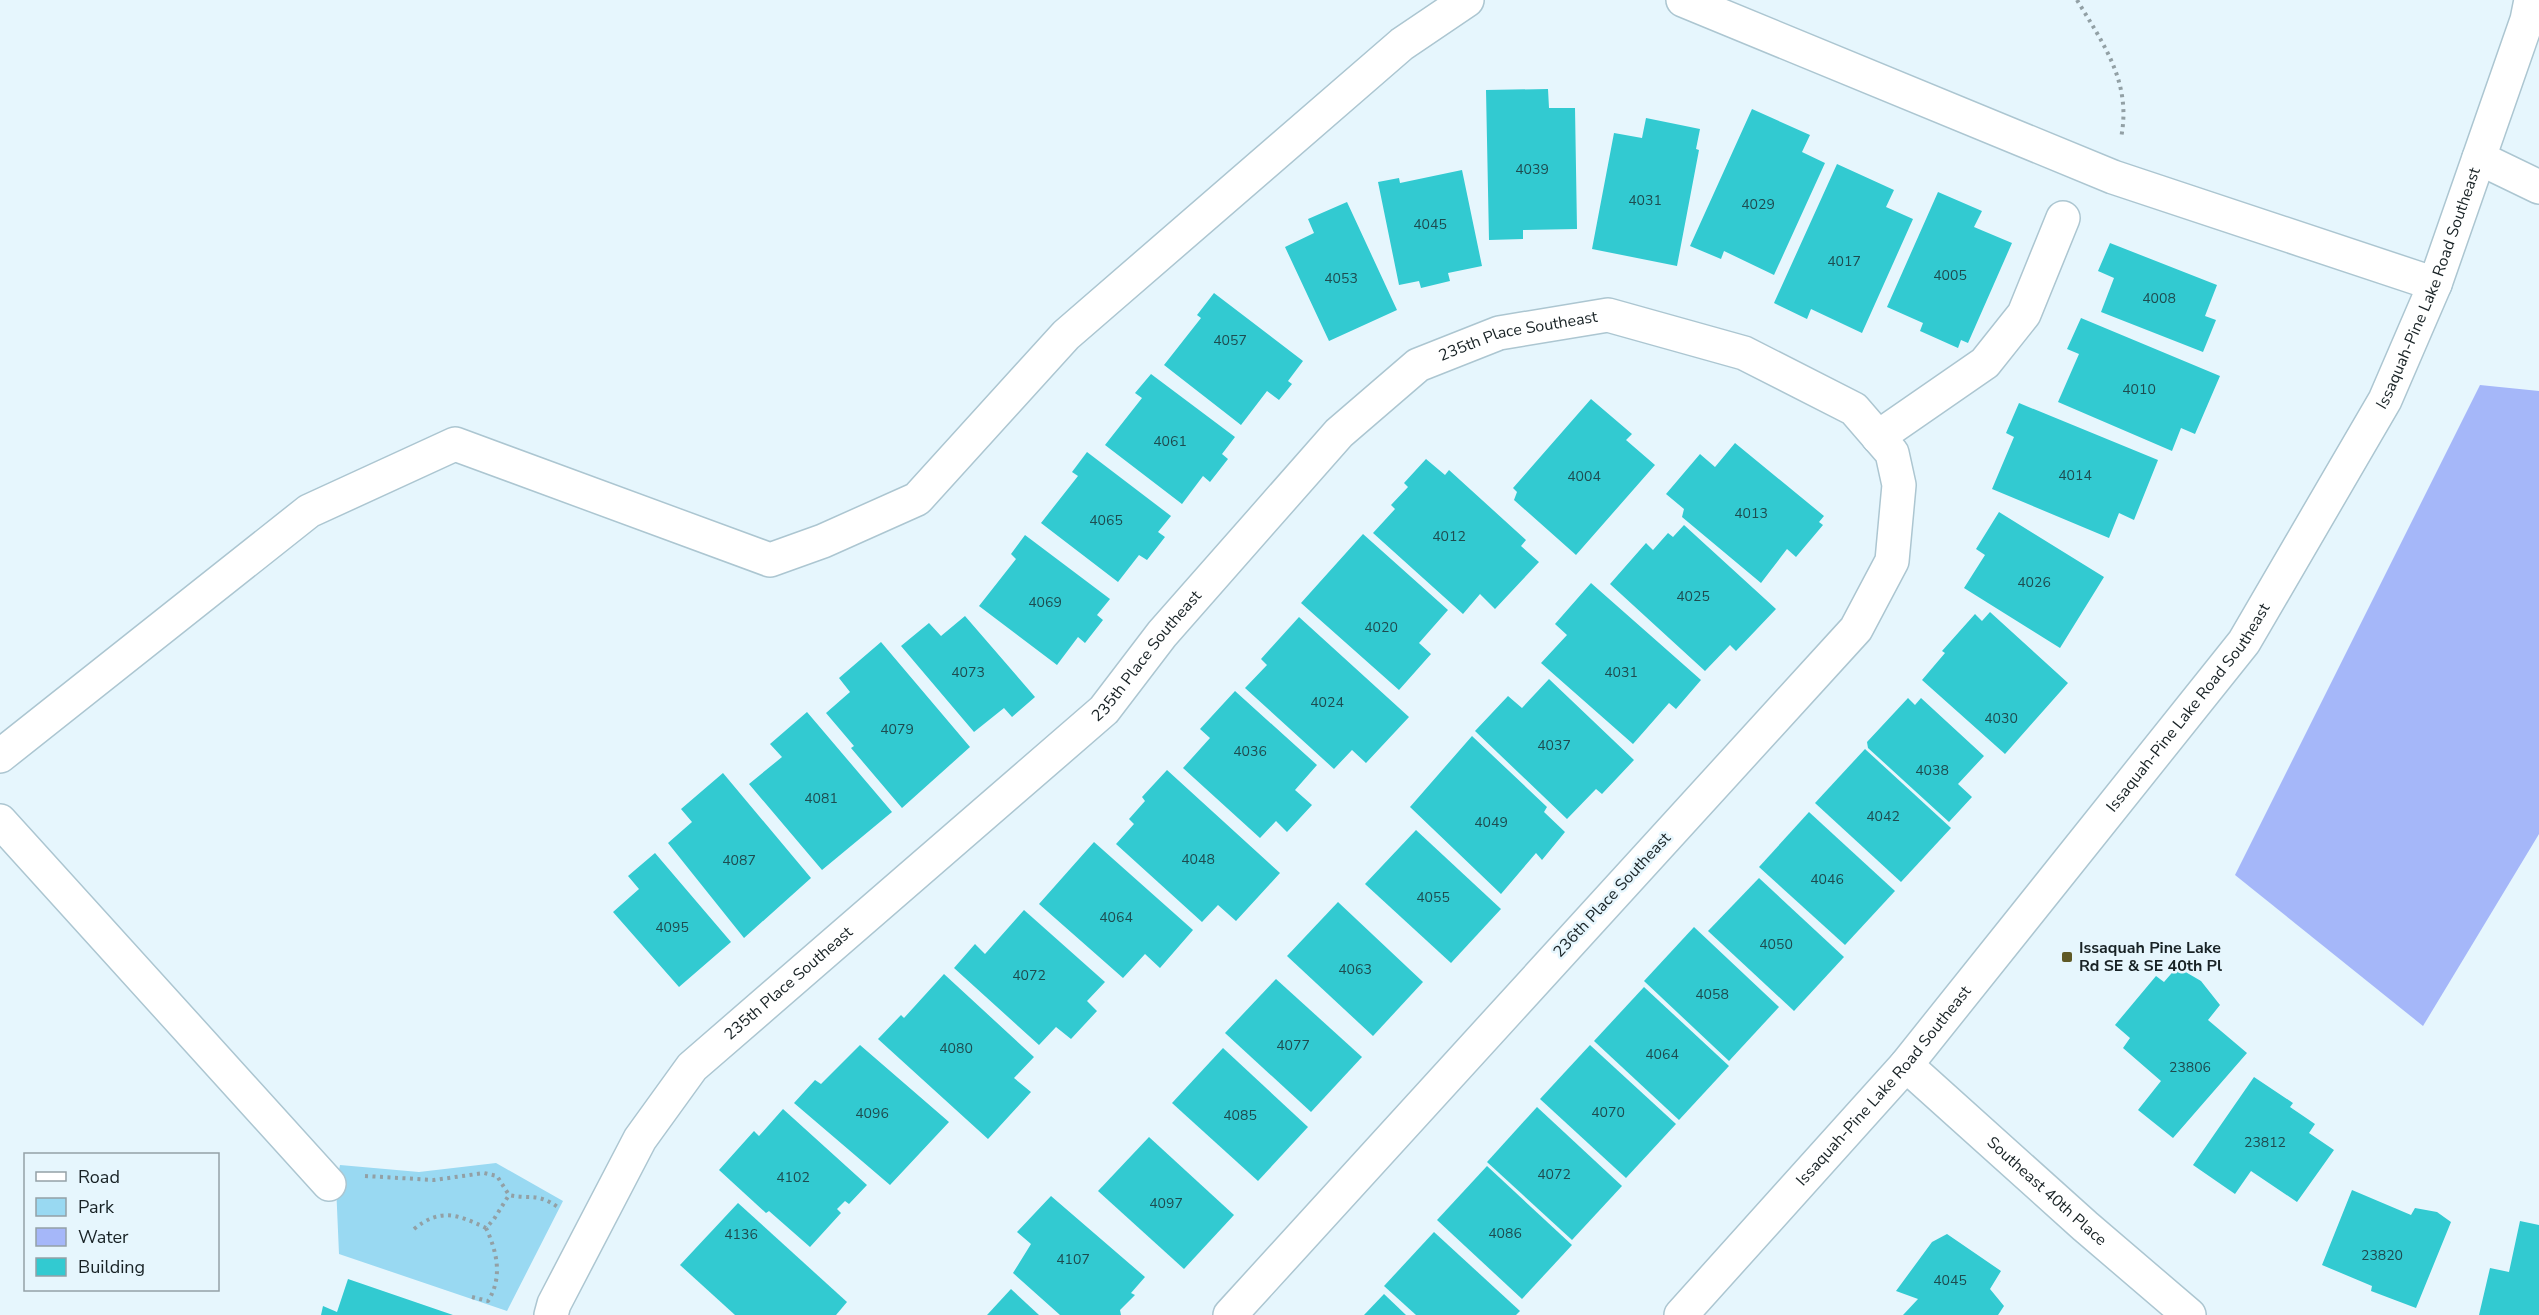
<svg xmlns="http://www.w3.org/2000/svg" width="2539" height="1315" viewBox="0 0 2539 1315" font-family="'Nunito Sans',sans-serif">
	<rect width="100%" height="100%" fill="#e6f6fd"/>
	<polygon fill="#99d9f2" points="496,1163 563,1201 507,1311 339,1254 336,1185 340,1165 419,1172"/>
	<polygon fill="#a5b7f9" points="2480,385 2539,391 2539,834 2423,1026 2235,875"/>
	<g fill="#32cad1">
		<polygon points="1548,89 1549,108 1575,108 1577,229 1523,230 1523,239 1489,240 1486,90"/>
		<polygon points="1752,109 1810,135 1802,152 1825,163 1774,275 1724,251 1721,259 1690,246"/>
		<polygon points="1646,118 1700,129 1696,149 1699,150 1677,266 1592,249 1614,133 1642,138"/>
		<polygon points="1837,164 1894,190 1886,207 1913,219 1862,333 1811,309 1807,319 1774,303"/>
		<polygon points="1462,170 1482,266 1448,273 1450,281 1421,288 1419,281 1399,285 1378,182 1399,178 1400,183"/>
		<polygon points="1938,192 1982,211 1974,227 2012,243 1968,343 1961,340 1958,348 1920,331 1923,323 1887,307"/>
		<polygon points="1347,202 1397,310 1329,341 1285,247 1314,233 1308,219"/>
		<polygon points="2110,243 2217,285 2205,316 2216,320 2203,352 2101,312 2114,278 2098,271"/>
		<polygon points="1214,293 1303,361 1288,381 1292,384 1279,400 1267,391 1241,425 1164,365 1201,318 1197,315"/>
		<polygon points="2081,318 2220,376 2195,434 2181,428 2172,451 2058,402 2079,354 2067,349"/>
		<polygon points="1151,374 1235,437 1222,454 1228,459 1210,482 1203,476 1182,504 1105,445 1142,398 1135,393"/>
		<polygon points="1591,399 1632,434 1626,440 1655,465 1576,555 1514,500 1517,492 1513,488"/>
		<polygon points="2019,403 2158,460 2134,520 2119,513 2109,538 1992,489 2014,437 2006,433"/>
		<polygon points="1735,443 1824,516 1819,522 1823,525 1796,557 1787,549 1761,583 1682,517 1684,509 1666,494 1700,454 1715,467"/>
		<polygon points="1087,452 1171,516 1158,532 1165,537 1147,560 1139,555 1118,582 1041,523 1078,476 1072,472"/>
		<polygon points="1426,459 1445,475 1449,470 1526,540 1521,546 1539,562 1495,609 1480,594 1463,614 1373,533 1395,509 1391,505 1408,487 1404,483"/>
		<polygon points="1999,512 2104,577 2060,648 1964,588 1985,555 1976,549"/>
		<polygon points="1684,525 1776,609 1736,651 1730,645 1705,671 1610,584 1646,543 1653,550 1668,533 1673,537"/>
		<polygon points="1363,534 1448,610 1419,643 1431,654 1399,690 1301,603"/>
		<polygon points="1025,535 1110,599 1097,615 1103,620 1085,643 1078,637 1057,665 979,606 1016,559 1011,554"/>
		<polygon points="1591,583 1701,680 1676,709 1669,703 1633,744 1541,663 1567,635 1555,624"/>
		<polygon points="1990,612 2068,683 2005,754 1922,680 1945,653 1942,651 1975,614 1982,621"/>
		<polygon points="965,616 1035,697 1012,717 1004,708 974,732 901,646 929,623 941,636"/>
		<polygon points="1299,617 1409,717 1366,763 1352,750 1334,769 1245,688 1267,665 1261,659"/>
		<polygon points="881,642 970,747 902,808 851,748 854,746 826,713 850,692 839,678"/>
		<polygon points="1549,679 1634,760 1602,794 1596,789 1567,819 1475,731 1508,696 1522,708"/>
		<polygon points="1235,691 1317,765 1295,790 1312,805 1287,832 1276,821 1260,838 1183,768 1210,738 1200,729"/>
		<polygon points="1908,698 1915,705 1921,698 1984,756 1958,784 1972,797 1949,822 1868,748 1867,742"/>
		<polygon points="807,712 892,812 822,870 749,784 782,757 770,744"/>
		<polygon points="1472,736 1547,807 1544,812 1565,832 1542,860 1536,853 1501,894 1410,807"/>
		<polygon points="1865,749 1951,828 1901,882 1815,803"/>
		<polygon points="1167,770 1280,873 1236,921 1218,905 1202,922 1116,844 1134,824 1129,819 1145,801 1142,797"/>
		<polygon points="723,773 811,878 744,938 668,843 692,822 681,809"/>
		<polygon points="1809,812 1895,891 1845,945 1759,867"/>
		<polygon points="1416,830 1501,909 1451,963 1365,884"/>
		<polygon points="1094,842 1193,930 1160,968 1145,954 1123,978 1039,904"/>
		<polygon points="655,853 731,942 679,987 613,912 639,889 628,876"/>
		<polygon points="1759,878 1844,957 1794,1011 1708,931"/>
		<polygon points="1338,902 1423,982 1373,1036 1287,956"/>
		<polygon points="1024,910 1105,982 1087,1001 1097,1011 1071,1039 1056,1027 1039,1045 954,968 975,944 985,954"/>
		<polygon points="1694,927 1779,1007 1729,1061 1644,981"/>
		<polygon points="2177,967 2201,981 2220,1005 2208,1020 2247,1053 2173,1138 2138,1110 2161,1081 2123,1048 2130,1038 2115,1025 2156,976 2164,982"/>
		<polygon points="944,974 1034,1057 1014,1078 1031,1092 988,1139 878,1039 901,1015 904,1018"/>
		<polygon points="1276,979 1362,1057 1311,1112 1225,1033"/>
		<polygon points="1644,987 1729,1066 1679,1120 1594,1041"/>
		<polygon points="860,1045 949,1122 890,1185 794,1103 815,1080 821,1084"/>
		<polygon points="1590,1045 1676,1124 1626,1178 1540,1099"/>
		<polygon points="1223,1048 1308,1127 1258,1181 1172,1103"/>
		<polygon points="2254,1077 2293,1103 2290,1107 2315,1124 2309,1133 2334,1150 2297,1202 2251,1171 2235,1194 2193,1165"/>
		<polygon points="1537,1107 1622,1186 1572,1240 1487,1162"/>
		<polygon points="783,1109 867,1185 849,1204 845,1201 837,1209 841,1213 810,1247 769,1211 766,1213 719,1170 754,1131 759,1136"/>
		<polygon points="1149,1137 1234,1215 1184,1269 1098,1191"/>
		<polygon points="1487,1166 1572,1245 1522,1299 1437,1220"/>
		<polygon points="2352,1190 2411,1215 2415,1208 2437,1212 2451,1222 2416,1308 2371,1291 2372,1286 2322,1265"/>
		<polygon points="1051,1196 1145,1277 1131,1293 1135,1295 1120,1310 1121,1315 1060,1315 1013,1273 1031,1244 1017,1232"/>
		<polygon points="738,1203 847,1302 836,1315 735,1315 680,1265"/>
		<polygon points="2520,1221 2539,1225 2539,1315 2479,1315 2490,1268 2509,1272"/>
		<polygon points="1434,1232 1520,1311 1516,1315 1416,1315 1384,1286"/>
		<polygon points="1947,1234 2001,1271 1990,1289 2004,1306 1998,1315 1903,1315 1918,1299 1896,1291 1932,1242"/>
		<polygon points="348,1279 453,1315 321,1315 323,1306 337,1312"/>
		<polygon points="1011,1289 1039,1315 987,1315"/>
		<polygon points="1384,1294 1406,1315 1364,1315"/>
	</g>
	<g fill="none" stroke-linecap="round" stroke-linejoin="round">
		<defs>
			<g id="minor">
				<polyline points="1683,0 2113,177 2435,284"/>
				<polyline points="2479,158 2539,187"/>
				<polyline points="1878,437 1985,363 2024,314 2063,218"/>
				<polyline points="0,756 309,511 455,444 770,560 823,541 917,499 1066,335 1402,44 1467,0"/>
				<polyline points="0,821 329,1184"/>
				<path id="s1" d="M 1906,1065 L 2085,1226 L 2189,1315"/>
				<path id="s2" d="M 551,1315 L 554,1304 L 640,1139 L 692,1067 L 1104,710 L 1162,634 L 1339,433 L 1418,365 L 1499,333 L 1608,315 L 1744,353 L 1854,409 L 1892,453 L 1899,485 L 1892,561 L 1856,629 L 1230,1315"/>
			</g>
			<g id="major">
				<path id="s3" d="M 1681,1315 L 1906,1065 L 2244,642 L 2385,400 L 2435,284 L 2527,20 L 2531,0"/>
			</g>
		</defs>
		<use href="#minor" stroke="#acc6d1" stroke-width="36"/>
		<use href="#major" stroke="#acc6d1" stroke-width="36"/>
		<g stroke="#92a0a5" stroke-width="4" stroke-dasharray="3 4.5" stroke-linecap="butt">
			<path d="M 2077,0 C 2104,45 2132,83 2121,138"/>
			<path d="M 365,1176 L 434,1180 L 484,1173 L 497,1176 L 509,1195 C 532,1200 537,1192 559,1208"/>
			<path d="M 414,1229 C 440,1208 457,1214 486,1228 L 494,1219 L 509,1195"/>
			<path d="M 472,1297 L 488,1301 C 503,1277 497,1252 486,1228"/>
		</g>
		<use href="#minor" stroke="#fff" stroke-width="33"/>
		<use href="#major" stroke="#fff" stroke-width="33"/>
	</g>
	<rect fill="#5f5926" stroke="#e6f6fd" stroke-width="2" x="2061" y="951" width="12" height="12" rx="3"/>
	<g text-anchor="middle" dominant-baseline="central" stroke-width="5" stroke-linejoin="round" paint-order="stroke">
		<g font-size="14" fill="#1e4c50">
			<text x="1532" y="169">4039</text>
			<text x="1645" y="200">4031</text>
			<text x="1758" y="204">4029</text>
			<text x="1430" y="224">4045</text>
			<text x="1844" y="261">4017</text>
			<text x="1950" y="275">4005</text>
			<text x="1341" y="278">4053</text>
			<text x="2159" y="298">4008</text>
			<text x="1230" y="340">4057</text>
			<text x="2139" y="389">4010</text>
			<text x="1170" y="441">4061</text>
			<text x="2075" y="475">4014</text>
			<text x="1584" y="476">4004</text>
			<text x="1751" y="513">4013</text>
			<text x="1106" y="520">4065</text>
			<text x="1449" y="536">4012</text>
			<text x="2034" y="582">4026</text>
			<text x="1693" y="596">4025</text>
			<text x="1045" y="602">4069</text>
			<text x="1381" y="627">4020</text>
			<text x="968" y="672">4073</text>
			<text x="1621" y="672">4031</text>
			<text x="1327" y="702">4024</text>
			<text x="2001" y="718">4030</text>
			<text x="897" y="729">4079</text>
			<text x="1554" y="745">4037</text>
			<text x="1250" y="751">4036</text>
			<text x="1932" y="770">4038</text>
			<text x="821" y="798">4081</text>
			<text x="1883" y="816">4042</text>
			<text x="1491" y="822">4049</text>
			<text x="1198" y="859">4048</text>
			<text x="739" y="860">4087</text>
			<text x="1827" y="879">4046</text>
			<text x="1433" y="897">4055</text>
			<text x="1116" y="917">4064</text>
			<text x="672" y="927">4095</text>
			<text x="1776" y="944">4050</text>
			<text x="1355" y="969">4063</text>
			<text x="1029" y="975">4072</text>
			<text x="1712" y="994">4058</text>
			<text x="1293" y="1045">4077</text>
			<text x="956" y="1048">4080</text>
			<text x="1662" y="1054">4064</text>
			<text x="2190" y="1067">23806</text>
			<text x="1608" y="1112">4070</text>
			<text x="872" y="1113">4096</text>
			<text x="1240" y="1115">4085</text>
			<text x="2265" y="1142">23812</text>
			<text x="1554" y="1174">4072</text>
			<text x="793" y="1177">4102</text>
			<text x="1166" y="1203">4097</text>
			<text x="1505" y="1233">4086</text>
			<text x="741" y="1234">4136</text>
			<text x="2382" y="1255">23820</text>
			<text x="1073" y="1259">4107</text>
			<text x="1950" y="1280">4045</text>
		</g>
		<g font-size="16" fill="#182225" stroke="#e6f6fd">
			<text stroke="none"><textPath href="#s3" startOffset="1278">Issaquah-Pine Lake Road Southeast</textPath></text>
			<text stroke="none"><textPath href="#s2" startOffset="1404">235th Place Southeast</textPath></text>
			<text stroke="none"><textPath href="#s2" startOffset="900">235th Place Southeast</textPath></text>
			<text stroke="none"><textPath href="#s3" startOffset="792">Issaquah-Pine Lake Road Southeast</textPath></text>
			<text transform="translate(1612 895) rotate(-47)">236th Place Southeast</text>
			<text stroke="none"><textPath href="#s2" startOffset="414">235th Place Southeast</textPath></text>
			<text stroke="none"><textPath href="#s3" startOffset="306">Issaquah-Pine Lake Road Southeast</textPath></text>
			<text stroke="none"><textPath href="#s1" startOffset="189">Southeast 40th Place</textPath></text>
		</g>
		<g font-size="16" font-weight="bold" fill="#182225" stroke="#e6f6fd" text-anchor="start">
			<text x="2079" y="948">Issaquah Pine Lake<tspan x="2079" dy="18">Rd SE &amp; SE 40th Pl</tspan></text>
		</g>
	</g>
	<rect x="24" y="1153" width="195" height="138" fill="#e6f6fd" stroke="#94a1a7" stroke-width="1.5"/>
	<rect x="36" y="1172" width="30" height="9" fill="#ffffff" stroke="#94a1a7" stroke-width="1.5"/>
	<text x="78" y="1183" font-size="18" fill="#182225">Road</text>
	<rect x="36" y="1198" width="30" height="18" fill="#99d9f2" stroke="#94a1a7" stroke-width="1.5"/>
	<text x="78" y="1213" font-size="18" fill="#182225">Park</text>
	<rect x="36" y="1228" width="30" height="18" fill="#a5b7f9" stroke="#94a1a7" stroke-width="1.5"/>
	<text x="78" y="1243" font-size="18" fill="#182225">Water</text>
	<rect x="36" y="1258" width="30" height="18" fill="#32cad1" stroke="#94a1a7" stroke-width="1.5"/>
	<text x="78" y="1273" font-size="18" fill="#182225">Building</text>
</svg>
